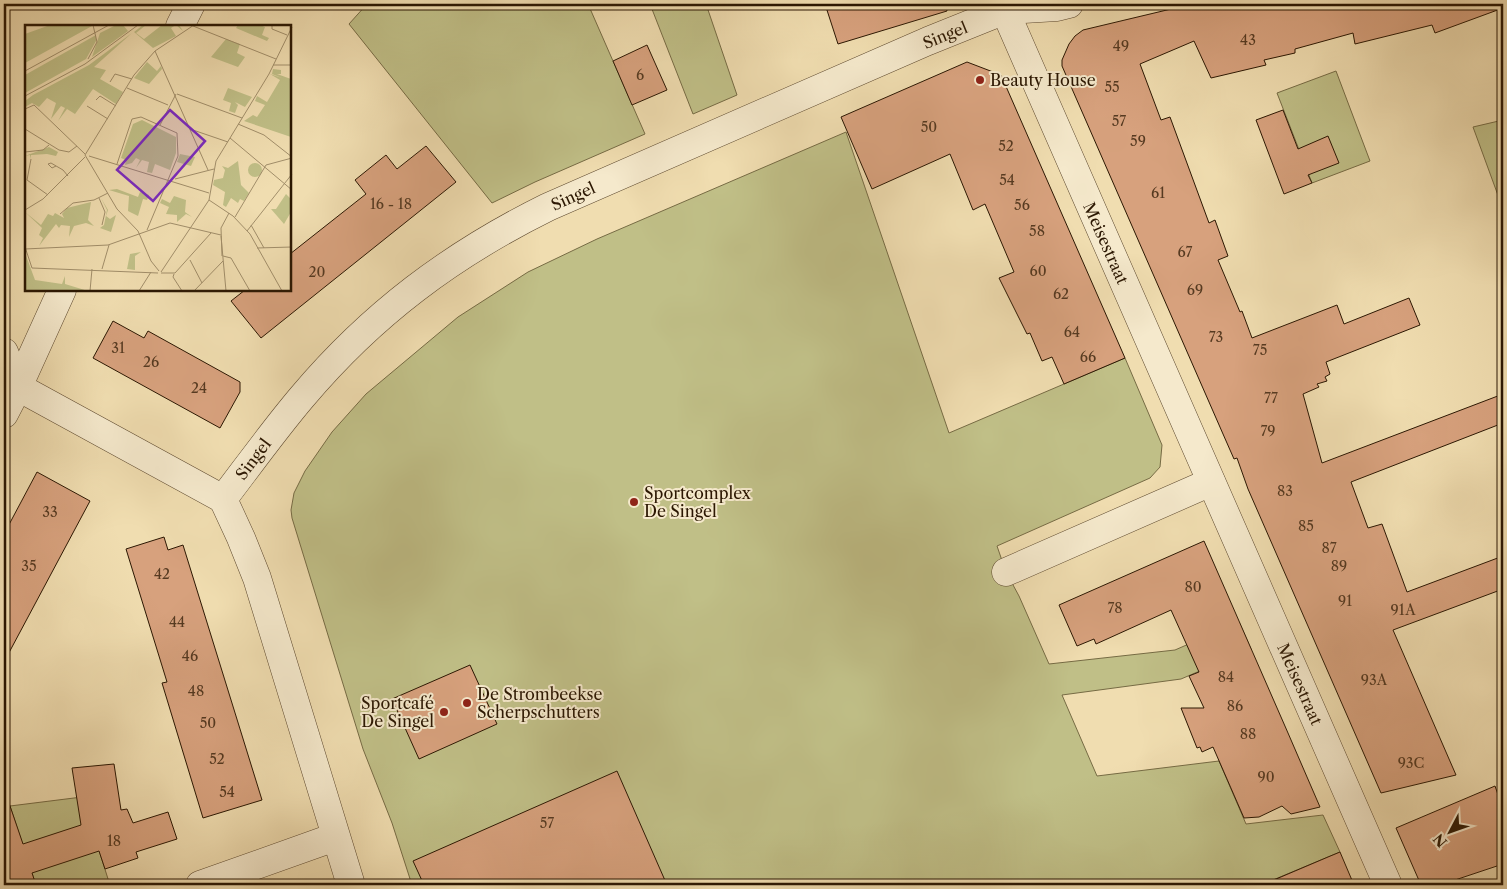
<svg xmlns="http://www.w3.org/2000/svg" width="1507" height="889" viewBox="0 0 1507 889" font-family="'Libre Caslon Text',serif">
	<rect width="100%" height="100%" fill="#f0ddb0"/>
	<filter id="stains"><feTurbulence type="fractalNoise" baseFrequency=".004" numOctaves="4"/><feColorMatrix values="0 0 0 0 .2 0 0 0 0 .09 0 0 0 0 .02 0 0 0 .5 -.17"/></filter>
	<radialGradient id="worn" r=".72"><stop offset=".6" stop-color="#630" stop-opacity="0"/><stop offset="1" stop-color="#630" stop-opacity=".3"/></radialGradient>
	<g fill="#c0bf87" stroke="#766b44">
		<polygon points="367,4 588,4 645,134 535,182 492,203 349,24"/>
		<polygon points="650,4 706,4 737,95 693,114"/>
		<polygon points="1336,71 1370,161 1312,183 1277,93"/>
		<polygon points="1503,120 1503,209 1473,127"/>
		<polygon points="846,132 949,433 1125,358 1162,445 1160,467 1150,478 997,546 1006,572 1019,596 1049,664 1175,650 1239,622 1251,649 1181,679 1062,695 1097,776 1219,761 1246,824 1323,815 1340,852 1261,885 412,885 392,823 363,749 292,518 291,510 294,493 305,471 332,432 366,394 458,317 528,272 597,239"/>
		<polygon points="82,797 109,882 100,885 36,885 10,806"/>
	</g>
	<g fill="#d7a17d" stroke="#2b1702">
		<polygon points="825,4 946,4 947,11 838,44"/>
		<polygon points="1192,4 1503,4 1503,8 1435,33 1432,25 1355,44 1353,33 1295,49 1295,53 1264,60 1266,65 1211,78 1194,41 1140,64 1161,120 1170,117 1209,223 1215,220 1228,256 1218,260 1240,312 1242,311 1252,338 1337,305 1344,324 1409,298 1420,325 1326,362 1330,374 1325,377 1327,381 1317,384 1319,387 1303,394 1322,463 1503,394 1503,423 1351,482 1368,528 1382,524 1407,592 1503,556 1503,589 1393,630 1456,775 1381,793 1248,489 1237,458 1234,459 1223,434 1062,66 1062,60 1069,44 1075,36 1083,30"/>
		<polygon points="647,45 667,90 632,105 613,61"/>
		<polygon points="967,62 1001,75 1125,358 1064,384 1052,357 1042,361 1030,333 1027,334 999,278 1014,272 985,204 973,210 950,154 872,189 841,117"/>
		<polygon points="1283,110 1298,149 1328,136 1339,163 1308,175 1312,183 1284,194 1256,120"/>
		<polygon points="426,146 456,182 261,338 231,301 245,290 290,290 290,254 366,194 355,180 386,155 397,169"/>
		<polygon points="113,321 144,338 148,331 240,382 240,392 220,428 93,358"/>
		<polygon points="37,472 90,501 4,662 4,534"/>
		<polygon points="164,537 168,550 183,545 262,800 203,818 162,683 167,682 126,549"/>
		<polygon points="1204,541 1288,733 1320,807 1291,814 1282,806 1259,817 1244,818 1213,747 1202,752 1200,747 1197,748 1181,708 1204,708 1189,676 1199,672 1171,610 1096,644 1094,639 1077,646 1059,605"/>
		<polygon points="470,665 497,724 419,759 392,699"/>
		<polygon points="114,764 121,810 127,809 133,823 168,812 177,839 136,852 138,858 105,869 99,851 32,873 36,885 4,885 4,804 9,803 23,844 81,825 72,768"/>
		<polygon points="617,771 667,885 424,885 413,861"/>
		<polygon points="1495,786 1503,809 1503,864 1440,885 1421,885 1396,828"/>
		<polygon points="1340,852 1354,885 1262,885 1328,857"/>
	</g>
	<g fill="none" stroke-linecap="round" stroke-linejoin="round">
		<defs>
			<g id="minor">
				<polyline points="1002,4 1388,885"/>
				<polyline points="180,26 191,4"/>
				<polyline points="4,352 18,387"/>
				<polyline points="18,387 223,499"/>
				<polyline points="4,414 18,387 62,290"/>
				<polyline points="1006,572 1211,482"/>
				<polyline points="200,885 335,837"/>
				<path d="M 351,885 L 257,578 L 241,538 L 223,499 C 249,465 274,430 302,397 C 372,314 451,255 548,207 L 928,41 L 1005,10 L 1057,7 L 1069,4"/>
			</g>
		</defs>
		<use href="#minor" stroke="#5c482e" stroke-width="29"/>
		<use href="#minor" stroke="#f5e9cc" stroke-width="28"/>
	</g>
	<g fill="#8f2418" stroke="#f5e9cc" stroke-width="2">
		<circle cx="980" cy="80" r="5"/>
		<circle cx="634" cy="502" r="5"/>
		<circle cx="467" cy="703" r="5"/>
		<circle cx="444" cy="712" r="5"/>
	</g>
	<g text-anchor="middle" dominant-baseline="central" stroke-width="4" stroke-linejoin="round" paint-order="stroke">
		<g font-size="14" fill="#563a21">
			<text x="1248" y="40">43</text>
			<text x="1121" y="46">49</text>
			<text x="640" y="75">6</text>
			<text x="1112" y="87">55</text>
			<text x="1119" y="121">57</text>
			<text x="929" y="127">50</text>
			<text x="1138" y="141">59</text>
			<text x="1006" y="146">52</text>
			<text x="1007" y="180">54</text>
			<text x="1158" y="193">61</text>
			<text x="391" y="204">16 - 18</text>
			<text x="1022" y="205">56</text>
			<text x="1037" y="231">58</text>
			<text x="1185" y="252">67</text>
			<text x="1038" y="271">60</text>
			<text x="317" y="272">20</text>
			<text x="1195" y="290">69</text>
			<text x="1061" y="294">62</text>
			<text x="1072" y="332">64</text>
			<text x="1216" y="337">73</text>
			<text x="118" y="348">31</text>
			<text x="1260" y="350">75</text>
			<text x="1088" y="357">66</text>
			<text x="151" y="362">26</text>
			<text x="199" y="388">24</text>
			<text x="1271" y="398">77</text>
			<text x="1268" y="431">79</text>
			<text x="1285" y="491">83</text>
			<text x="50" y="512">33</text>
			<text x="1306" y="526">85</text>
			<text x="1329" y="548">87</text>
			<text x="29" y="566">35</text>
			<text x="1339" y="566">89</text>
			<text x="162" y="574">42</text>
			<text x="1193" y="587">80</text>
			<text x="1345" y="601">91</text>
			<text x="1115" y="608">78</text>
			<text x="1403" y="610">91A</text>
			<text x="177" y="622">44</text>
			<text x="190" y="656">46</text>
			<text x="1226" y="677">84</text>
			<text x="1374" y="680">93A</text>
			<text x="196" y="691">48</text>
			<text x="1235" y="706">86</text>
			<text x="208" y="723">50</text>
			<text x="1248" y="734">88</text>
			<text x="217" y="759">52</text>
			<text x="1411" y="763">93C</text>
			<text x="1266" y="777">90</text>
			<text x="227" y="792">54</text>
			<text x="547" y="823">57</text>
			<text x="114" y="841">18</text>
		</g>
		<g font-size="16" fill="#2b1702" stroke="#f5e9cc">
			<text transform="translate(945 35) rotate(-22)">Singel</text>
			<text transform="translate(573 196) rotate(-24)">Singel</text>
			<text transform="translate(1106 243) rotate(66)">Meisestraat</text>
			<text transform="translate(253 459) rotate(-53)">Singel</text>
			<text transform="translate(1300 684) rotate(66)">Meisestraat</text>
		</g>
		<g font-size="16" fill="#2b1702" stroke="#f5e9cc" text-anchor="start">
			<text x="990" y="80">Beauty House</text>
			<text x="644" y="493">Sportcomplex<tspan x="644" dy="18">De Singel</tspan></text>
			<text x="477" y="694">De Strombeekse<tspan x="477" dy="18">Scherpschutters</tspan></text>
			<text x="434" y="703" text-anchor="end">Sportcafé<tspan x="434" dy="18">De Singel</tspan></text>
		</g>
	</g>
	<g transform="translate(25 25)">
		<rect width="266" height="266" fill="#f0ddb0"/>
		<path d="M 25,0 L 67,1 L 0,38 L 0,9 ZM 91,0 L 98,0 L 103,6 L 67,32 L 75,8 ZM 118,0 L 121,0 L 111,8 L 119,14 L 137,0 L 154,0 L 158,6 L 151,0 L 146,3 L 151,11 L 128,23 L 109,7 ZM 213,0 L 235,0 L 240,2 L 237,10 L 244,13 L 242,16 L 211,3 ZM 107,8 L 69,42 L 81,45 L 75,54 L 98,67 L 91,79 L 68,64 L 50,89 L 42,84 L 33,96 L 40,83 L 36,81 L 26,94 L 31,78 L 22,73 L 14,82 L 7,78 L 0,82 L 0,76 L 8,70 L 64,40 ZM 71,10 L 71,16 L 61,34 L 0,68 L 0,50 ZM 201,14 L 215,19 L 212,28 L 220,32 L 213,42 L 186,32 ZM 122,37 L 132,46 L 136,41 L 137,44 L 124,59 L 109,53 ZM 248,44 L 256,45 L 256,49 L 252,49 L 266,54 L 266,112 L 219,96 L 228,90 L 232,92 L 240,80 L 230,76 L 232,71 L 242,77 L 255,55 L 245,49 L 257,53 L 247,49 ZM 203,63 L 227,72 L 220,82 L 210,77 L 213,80 L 210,88 L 204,86 L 206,78 L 198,75 ZM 117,95 L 151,112 L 151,128 L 145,145 L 130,139 L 127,148 L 122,147 L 124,137 L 117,135 L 111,143 L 115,135 L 111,133 L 107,138 L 100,140 L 101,135 L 96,133 L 108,99 ZM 24,122 L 33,127 L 31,131 L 22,129 L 6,130 L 6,134 L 5,130 L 0,131 ZM 155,129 L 170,132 L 166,141 L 152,137 ZM 213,136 L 216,160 L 224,168 L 219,176 L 215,174 L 213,178 L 206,173 L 201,182 L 198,180 L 200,167 L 188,160 L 189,155 L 198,153 L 200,145 L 197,141 L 203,143 ZM223 145a7 7 0 1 1 14 0a7 7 0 1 1-14 0ZM 92,164 L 113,172 L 115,167 L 124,170 L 122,175 L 118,174 L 113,191 L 103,186 L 104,171 L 84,165 ZM 261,169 L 266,174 L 266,187 L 259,199 L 246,184 L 251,184 ZM 149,171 L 161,175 L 160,187 L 167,192 L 161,189 L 152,197 L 152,190 L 141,189 L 144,182 L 135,178 L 137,174 L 145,178 ZM 76,173 L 83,185 L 81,191 L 85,194 L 91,190 L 86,207 L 75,203 L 79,200 L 82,185 ZM 66,177 L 63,195 L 69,201 L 61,198 L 49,201 L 44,212 L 45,201 L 36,200 L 34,203 L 31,199 L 14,221 L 18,213 L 14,210 L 17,203 L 0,187 L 16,200 L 23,189 L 28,191 L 30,188 L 39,193 L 37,189 L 42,183 ZM 116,227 L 110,231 L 110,245 L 102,244 L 105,229 ZM 0,228 L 10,255 L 37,259 L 40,251 L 40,259 L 63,266 L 0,266 Z" fill="#c0bf87"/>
		<path fill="none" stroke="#a18e6a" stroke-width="1" d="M 247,0 L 247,4 L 262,10M 168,1 L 251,34M 130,26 L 183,145M 63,34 L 72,17 L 68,0M 248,40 L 267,40M 0,46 L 84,0M 85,57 L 90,49 L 107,54M 102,63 L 143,80M 152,69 L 217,93M 0,71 L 60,39 L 113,0M 71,75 L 75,71 L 91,81M 62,81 L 83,94M 0,84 L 9,80 L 60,129M 213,99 L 239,110 L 267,132M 135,100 L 151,69M 0,104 L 34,125 L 44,127 L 52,121M 165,104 L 203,117M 205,113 L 267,165M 0,127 L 18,125 L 24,120M 64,131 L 184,168M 6,134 L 2,155 L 23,170M 92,139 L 107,94 L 116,92 L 152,108 L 153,131 L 122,205M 31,141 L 27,143 L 23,139 L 26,138 L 38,145 L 43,151M 150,154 L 189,144M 74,173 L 80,187 L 77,200M 184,175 L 191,136 L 244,49 L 267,2M 184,175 L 208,191 L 225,209 L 257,266M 0,185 L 18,174 L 60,132M 35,189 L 48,178 L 69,175 L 83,168M 210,192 L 241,140 L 267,133M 226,200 L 239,223M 222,206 L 267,149M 196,211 L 201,266M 0,222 L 7,243 L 133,248M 232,223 L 267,222M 0,224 L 83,220 L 145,198 L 196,210M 197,231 L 196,203 L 204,188M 198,231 L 206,233 L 225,266M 165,235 L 177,258M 77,244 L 84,220M 134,246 L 126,236 L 113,206 L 92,184 L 60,130 L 109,50 L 130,26 L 169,0M 136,247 L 184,175M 136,248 L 150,248 L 186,208M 149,249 L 148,252 L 157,266M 65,266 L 67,244M 114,266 L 126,247M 169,266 L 198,236"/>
		<path fill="#7b2cbf" fill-opacity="0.15" stroke="#7b2cbf" stroke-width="2.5" d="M 145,85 L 180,116 L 128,176 L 92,145 Z"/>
		<rect width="266" height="266" fill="none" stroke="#2b1702" stroke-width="2.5"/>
	</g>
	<rect width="1507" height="889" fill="none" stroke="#f0ddb0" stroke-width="20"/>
	<rect x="5" y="5" width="1497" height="879" fill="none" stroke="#2b1702" stroke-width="2.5"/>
	<rect x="10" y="10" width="1487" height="869" fill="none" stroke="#2b1702"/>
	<g transform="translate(1450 832) rotate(229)" stroke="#f5e9cc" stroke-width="4" paint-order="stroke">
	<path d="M0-4L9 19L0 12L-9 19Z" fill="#2b1702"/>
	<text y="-8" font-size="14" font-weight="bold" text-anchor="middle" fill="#2b1702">N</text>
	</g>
	<rect width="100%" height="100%" filter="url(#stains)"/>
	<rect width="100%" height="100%" fill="url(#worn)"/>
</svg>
